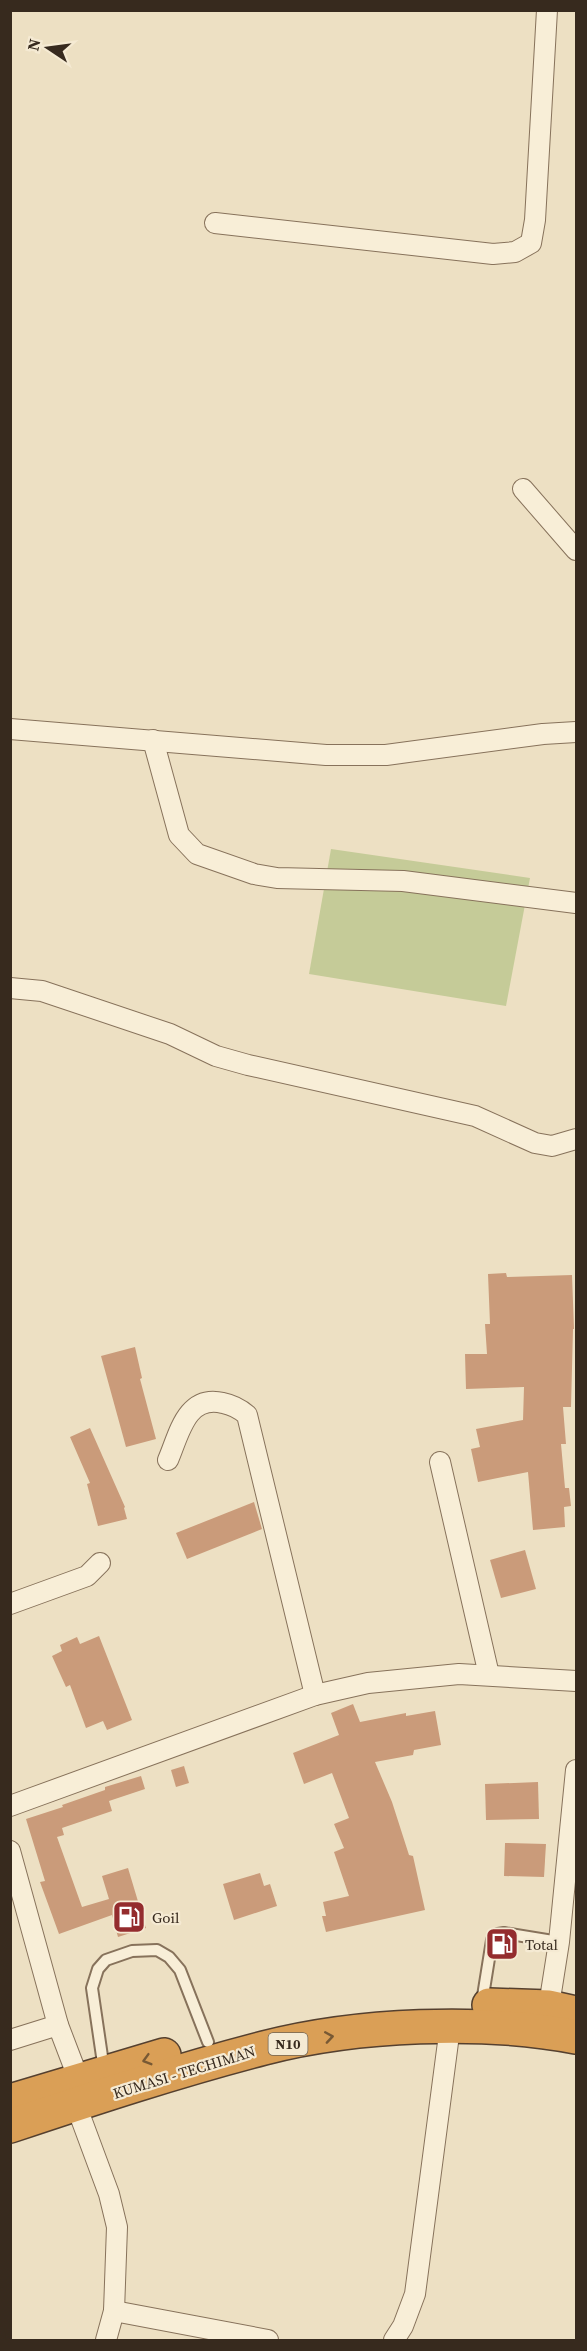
<svg xmlns="http://www.w3.org/2000/svg" width="587" height="2351" viewBox="0 0 587 2351" font-family="'Source Serif 4',serif">
	<rect width="100%" height="100%" fill="#ede0c3"/>
	<polygon fill="#c5cb98" points="331,849 530,878 506,1006 309,974"/>
	<g fill="#ca9b7a">
		<polygon points="506,1273 507,1277 572,1275 574,1329 573,1329 571,1407 563,1407 566,1444 561,1444 565,1488 569,1488 571,1506 564,1507 565,1527 533,1530 528,1472 478,1482 471,1449 480,1447 476,1429 523,1420 524,1387 466,1389 465,1354 487,1354 485,1324 490,1324 488,1274"/>
		<polygon points="135,1347 142,1378 140,1379 156,1439 126,1447 101,1356"/>
		<polygon points="90,1428 125,1507 124,1508 127,1519 98,1526 87,1484 90,1483 70,1437"/>
		<polygon points="254,1502 262,1529 187,1559 176,1533"/>
		<polygon points="525,1550 536,1589 501,1598 490,1560"/>
		<polygon points="99,1636 132,1720 107,1730 103,1721 86,1728 70,1685 66,1687 52,1656 62,1651 60,1645 77,1637 80,1644"/>
		<polygon points="353,1704 360,1722 406,1713 406,1716 435,1711 441,1745 414,1750 413,1755 375,1762 392,1802 409,1855 413,1856 425,1910 326,1932 322,1916 326,1916 323,1902 349,1896 334,1852 344,1848 334,1824 349,1818 332,1773 304,1784 293,1753 339,1735 331,1713"/>
		<polygon points="184,1766 189,1783 176,1787 171,1770"/>
		<polygon points="141,1776 145,1789 109,1801 112,1811 62,1828 64,1835 57,1837 82,1907 109,1899 102,1876 128,1868 146,1928 118,1937 112,1915 59,1934 40,1882 45,1881 26,1819 63,1807 62,1805 105,1790 105,1787"/>
		<polygon points="538,1782 539,1819 486,1820 485,1784"/>
		<polygon points="505,1843 546,1844 544,1877 504,1876"/>
		<polygon points="260,1873 264,1886 270,1884 277,1906 234,1920 223,1884"/>
	</g>
	<g fill="none" stroke-linecap="round" stroke-linejoin="round">
		<defs>
			<g id="lane">
				<polyline points="482,2002 492,1940 498,1934 504,1933 559,1942"/>
				<polyline points="104,2070 92,1988 98,1969 106,1960 132,1951 157,1950 169,1957 180,1970 208,2042"/>
			</g>
			<g id="street">
				<polyline points="215,223 493,254 515,252 531,243 535,220 547,10"/>
				<polyline points="523,489 576,550"/>
				<polyline points="10,729 326,755 386,755 543,734 576,732"/>
				<polyline points="153,740 179,835 197,854 254,874 277,878 403,881 576,903"/>
				<polyline points="10,988 42,991 170,1034 216,1056 248,1065 475,1116 535,1143 552,1146 576,1139"/>
				<path d="M 168,1460 C 179,1435 186,1394 223,1403 C 233,1405 239,1408 247,1415 L 315,1695"/>
				<polyline points="440,1462 489,1675"/>
				<polyline points="10,1604 87,1576 100,1563"/>
				<polyline points="10,1806 315,1695 368,1683 459,1674 576,1681"/>
				<polyline points="10,1851 58,2025 79,2080"/>
				<polyline points="547,2018 559,1942 576,1770"/>
				<polyline points="10,2040 58,2025"/>
				<polyline points="76,2105 109,2194 117,2227 114,2311 106,2340"/>
				<polyline points="114,2311 268,2340"/>
				<polyline points="394,2340 403,2326 415,2294 450,2027"/>
			</g>
			<g id="highway">
				<polyline points="489,2005 549,2007 576,2013"/>
				<polyline points="10,2101 164,2055"/>
				<path d="M 10,2126 C 94,2098 179,2070 264,2048 C 357,2024 482,2019 576,2037"/>
			</g>
		</defs>
		<use href="#lane" stroke="#87725b" stroke-width="14"/>
		<use href="#street" stroke="#87725b" stroke-width="22"/>
		<use href="#highway" stroke="#55402f" stroke-width="36"/>
		<use href="#lane" stroke="#f8eed7" stroke-width="10"/>
		<use href="#street" stroke="#f8eed7" stroke-width="20"/>
		<use href="#highway" stroke="#da9f56" stroke-width="33"/>
	</g>
	<defs><path id="oneway-chevron" d="M-2-3.5L2.5 0L-2 3.5" fill="none" stroke-width="1.6" stroke-linecap="round" stroke-linejoin="round" transform="scale(1.5)"/></defs>
	<g stroke="#785934">
		<use href="#oneway-chevron" transform="translate(329 2037) rotate(-9)"/>
		<use href="#oneway-chevron" transform="translate(147 2060) rotate(164)"/>
	</g>
	<defs>
		<symbol id="fuel-square" viewBox="-11 -11 22 22"><rect x="-9" y="-9" width="18" height="18" rx="4" fill="#942c2e" stroke="#f5ead3"/><path d="M-5.5-6h7V0h2V4h1.3V-2.5L3-4.5l.8-.8L6-3V5H2.5V1h-1V6h-7ZM-4.2-4.7v3.2H.2V-4.7Z" fill="#fff"/></symbol>
	</defs>
	<g fill-rule="evenodd">
		<use href="#fuel-square" x="110" y="1898" width="38" height="38"/>
		<use href="#fuel-square" x="483" y="1925" width="38" height="38"/>
	</g>
	<g text-anchor="middle" dominant-baseline="central" stroke-width="4.5" stroke-linejoin="round" paint-order="stroke">
		<rect fill="#f5ead3" stroke="#706454" stroke-width="1.5" x="268.5" y="2033" width="39" height="22" rx="4.5"/>
		<g font-size="14" font-weight="bold" fill="#372a1e">
			<text x="288" y="2044">N10</text>
		</g>
		<g font-size="15" fill="#372a1e" stroke="#f5ead3" text-anchor="start">
			<text x="152" y="1917">Goil</text>
			<text x="525" y="1944">Total</text>
		</g>
		<g font-size="15" fill="#372a1e" stroke="#f5ead3">
			<text transform="translate(184 2072) rotate(-17)">KUMASI - TECHIMAN</text>
		</g>
	</g>
	<rect width="587" height="2351" fill="none" stroke="#372a1e" stroke-width="24"/>
	<g transform="translate(48 48) rotate(283)" stroke="#f5ead3" stroke-width="4.5" paint-order="stroke">
	<path d="M0-4.5L10 22L0 15L-10 22Z" fill="#372a1e"/>
	<text y="-9" font-size="16" font-weight="bold" text-anchor="middle" fill="#372a1e">N</text>
	</g>
</svg>
